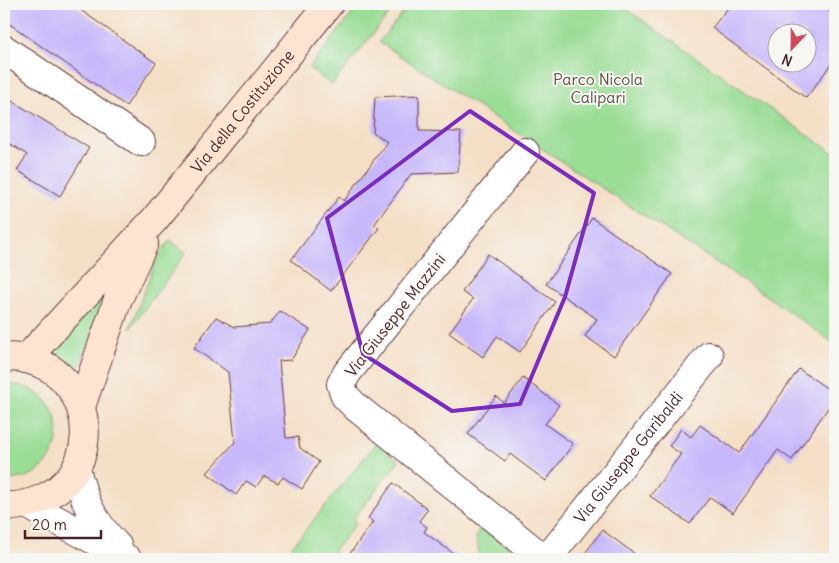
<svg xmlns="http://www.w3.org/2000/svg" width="839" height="563" viewBox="0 0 839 563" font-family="Delius,sans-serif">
	<rect width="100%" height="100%" fill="#f6f6f2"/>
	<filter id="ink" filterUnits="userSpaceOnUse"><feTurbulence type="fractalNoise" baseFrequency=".02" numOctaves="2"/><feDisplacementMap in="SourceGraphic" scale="10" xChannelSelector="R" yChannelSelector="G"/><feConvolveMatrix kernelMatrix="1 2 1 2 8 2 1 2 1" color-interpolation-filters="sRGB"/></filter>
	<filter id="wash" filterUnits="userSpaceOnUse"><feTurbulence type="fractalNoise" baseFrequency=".0096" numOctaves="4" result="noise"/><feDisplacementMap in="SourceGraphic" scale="20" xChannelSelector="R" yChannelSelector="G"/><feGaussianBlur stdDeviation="1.12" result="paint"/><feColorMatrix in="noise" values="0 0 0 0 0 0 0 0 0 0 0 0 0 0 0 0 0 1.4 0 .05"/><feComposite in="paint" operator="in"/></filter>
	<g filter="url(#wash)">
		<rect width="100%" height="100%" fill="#f4dfc6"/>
		<g fill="#9add95" stroke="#727e60">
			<polygon points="360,4 397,4 332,85 309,68"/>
			<polygon points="410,4 619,4 835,154 835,344 764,294 379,42"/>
			<polygon points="170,240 186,253 130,329 157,258"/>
			<polygon points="127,262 97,321 77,372 69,362 53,354"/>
			<path d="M 9,384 C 80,390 69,485 4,479 L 4,385 Z"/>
			<polygon points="377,442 399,461 353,519 356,523 333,552 337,554 334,559 282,559"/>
			<polygon points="481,526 518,555 514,559 475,559 479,553 476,537"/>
		</g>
		<g id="blocks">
			<g fill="#c7b7fb" fill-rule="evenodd">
				<polygon points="4,4 72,4 156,63 126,106 4,20"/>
				<path d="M 731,4 L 819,4 L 835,16 L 835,59 L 806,98 L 712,28 ZM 776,32 L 806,32 L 806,62 L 776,62 Z"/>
				<polygon points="419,95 419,131 461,132 458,172 411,174 374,225 379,228 331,291 291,260 339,197 344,201 387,142 373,132 375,97"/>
				<polygon points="4,96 89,148 60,196 17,170 27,155 4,140"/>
				<polygon points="592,218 672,274 614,356 585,336 597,319 546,284"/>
				<polygon points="488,254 555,302 520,352 497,336 483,357 449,333 473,299 462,292"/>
				<polygon points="280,311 310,330 291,360 279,361 286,438 298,437 300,448 319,462 302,489 283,477 278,483 264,476 256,487 246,481 236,495 207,473 235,442 228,372 194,348 216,317 234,327 270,324"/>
				<polygon points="799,369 835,394 835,398 792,460 778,450 733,513 710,497 690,524 650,496 681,454 669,446 681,429 691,437 700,425 739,453"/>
				<polygon points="523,378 559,405 545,424 573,444 546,481 510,454 505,461 468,434 496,396 504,403"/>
				<polygon points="393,483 428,509 419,521 427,527 424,532 461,559 346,559 373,522 368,518"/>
				<polygon points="602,530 642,559 581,559"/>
			</g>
		</g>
	</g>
	<g filter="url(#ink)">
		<use href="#blocks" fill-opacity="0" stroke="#643c42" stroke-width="1"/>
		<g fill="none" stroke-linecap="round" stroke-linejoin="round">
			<defs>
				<g id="street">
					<polyline points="4,49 141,142"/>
					<polyline points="525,152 347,373 341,384 345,396 356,407 544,559"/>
					<path d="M 76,468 C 84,503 93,521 118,547"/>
					<polyline points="26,504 85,535 127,559"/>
					<path id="s1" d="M 547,559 L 709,356"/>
				</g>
				<g id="secondary">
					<path d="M 4,358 C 19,355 38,361 51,369 C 99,402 96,476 41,499 C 29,504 16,507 4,506"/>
					<path id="s2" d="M 26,359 L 155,219 L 329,4"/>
					<polyline points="81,407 118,299 144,243"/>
				</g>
			</defs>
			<use href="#street" stroke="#643c42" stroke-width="30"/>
			<use href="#secondary" stroke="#643c42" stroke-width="30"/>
			<use href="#street" stroke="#fff" stroke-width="28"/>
			<use href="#secondary" stroke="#fde4d0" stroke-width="28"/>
		</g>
	</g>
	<path fill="none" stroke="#7b2cbf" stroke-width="4" stroke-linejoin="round" d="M 470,111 L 594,193 L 565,297 L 520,404 L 452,411 L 363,354 L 327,218 Z"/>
	<g text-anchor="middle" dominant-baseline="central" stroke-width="4" stroke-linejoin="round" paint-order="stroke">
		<g font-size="16" fill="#5e4e46" stroke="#f6f6f2">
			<text x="598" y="79">Parco Nicola<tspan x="598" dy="18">Calipari</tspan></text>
		</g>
		<g font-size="16" fill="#4a1f2b" stroke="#f6f6f2">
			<text stroke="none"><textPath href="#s2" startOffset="329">Via della Costituzione</textPath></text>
			<text transform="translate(395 315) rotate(-52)">Via Giuseppe Mazzini</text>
			<text stroke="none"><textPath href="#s1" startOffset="130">Via Giuseppe Garibaldi</textPath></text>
		</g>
	</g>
	<rect width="839" height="563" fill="none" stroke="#f6f6f2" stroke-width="20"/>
	<g transform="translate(792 48) rotate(202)"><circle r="24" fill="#f6f6f2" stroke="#b1a0a2"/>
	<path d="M0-4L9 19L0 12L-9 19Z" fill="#d1495b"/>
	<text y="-8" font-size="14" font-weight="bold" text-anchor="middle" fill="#4a1f2b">N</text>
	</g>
	<path d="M25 530v8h76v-8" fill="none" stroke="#4a1f2b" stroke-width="2.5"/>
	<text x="32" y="530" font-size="15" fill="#4a1f2b" stroke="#f6f6f2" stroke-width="4" paint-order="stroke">20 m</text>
</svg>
